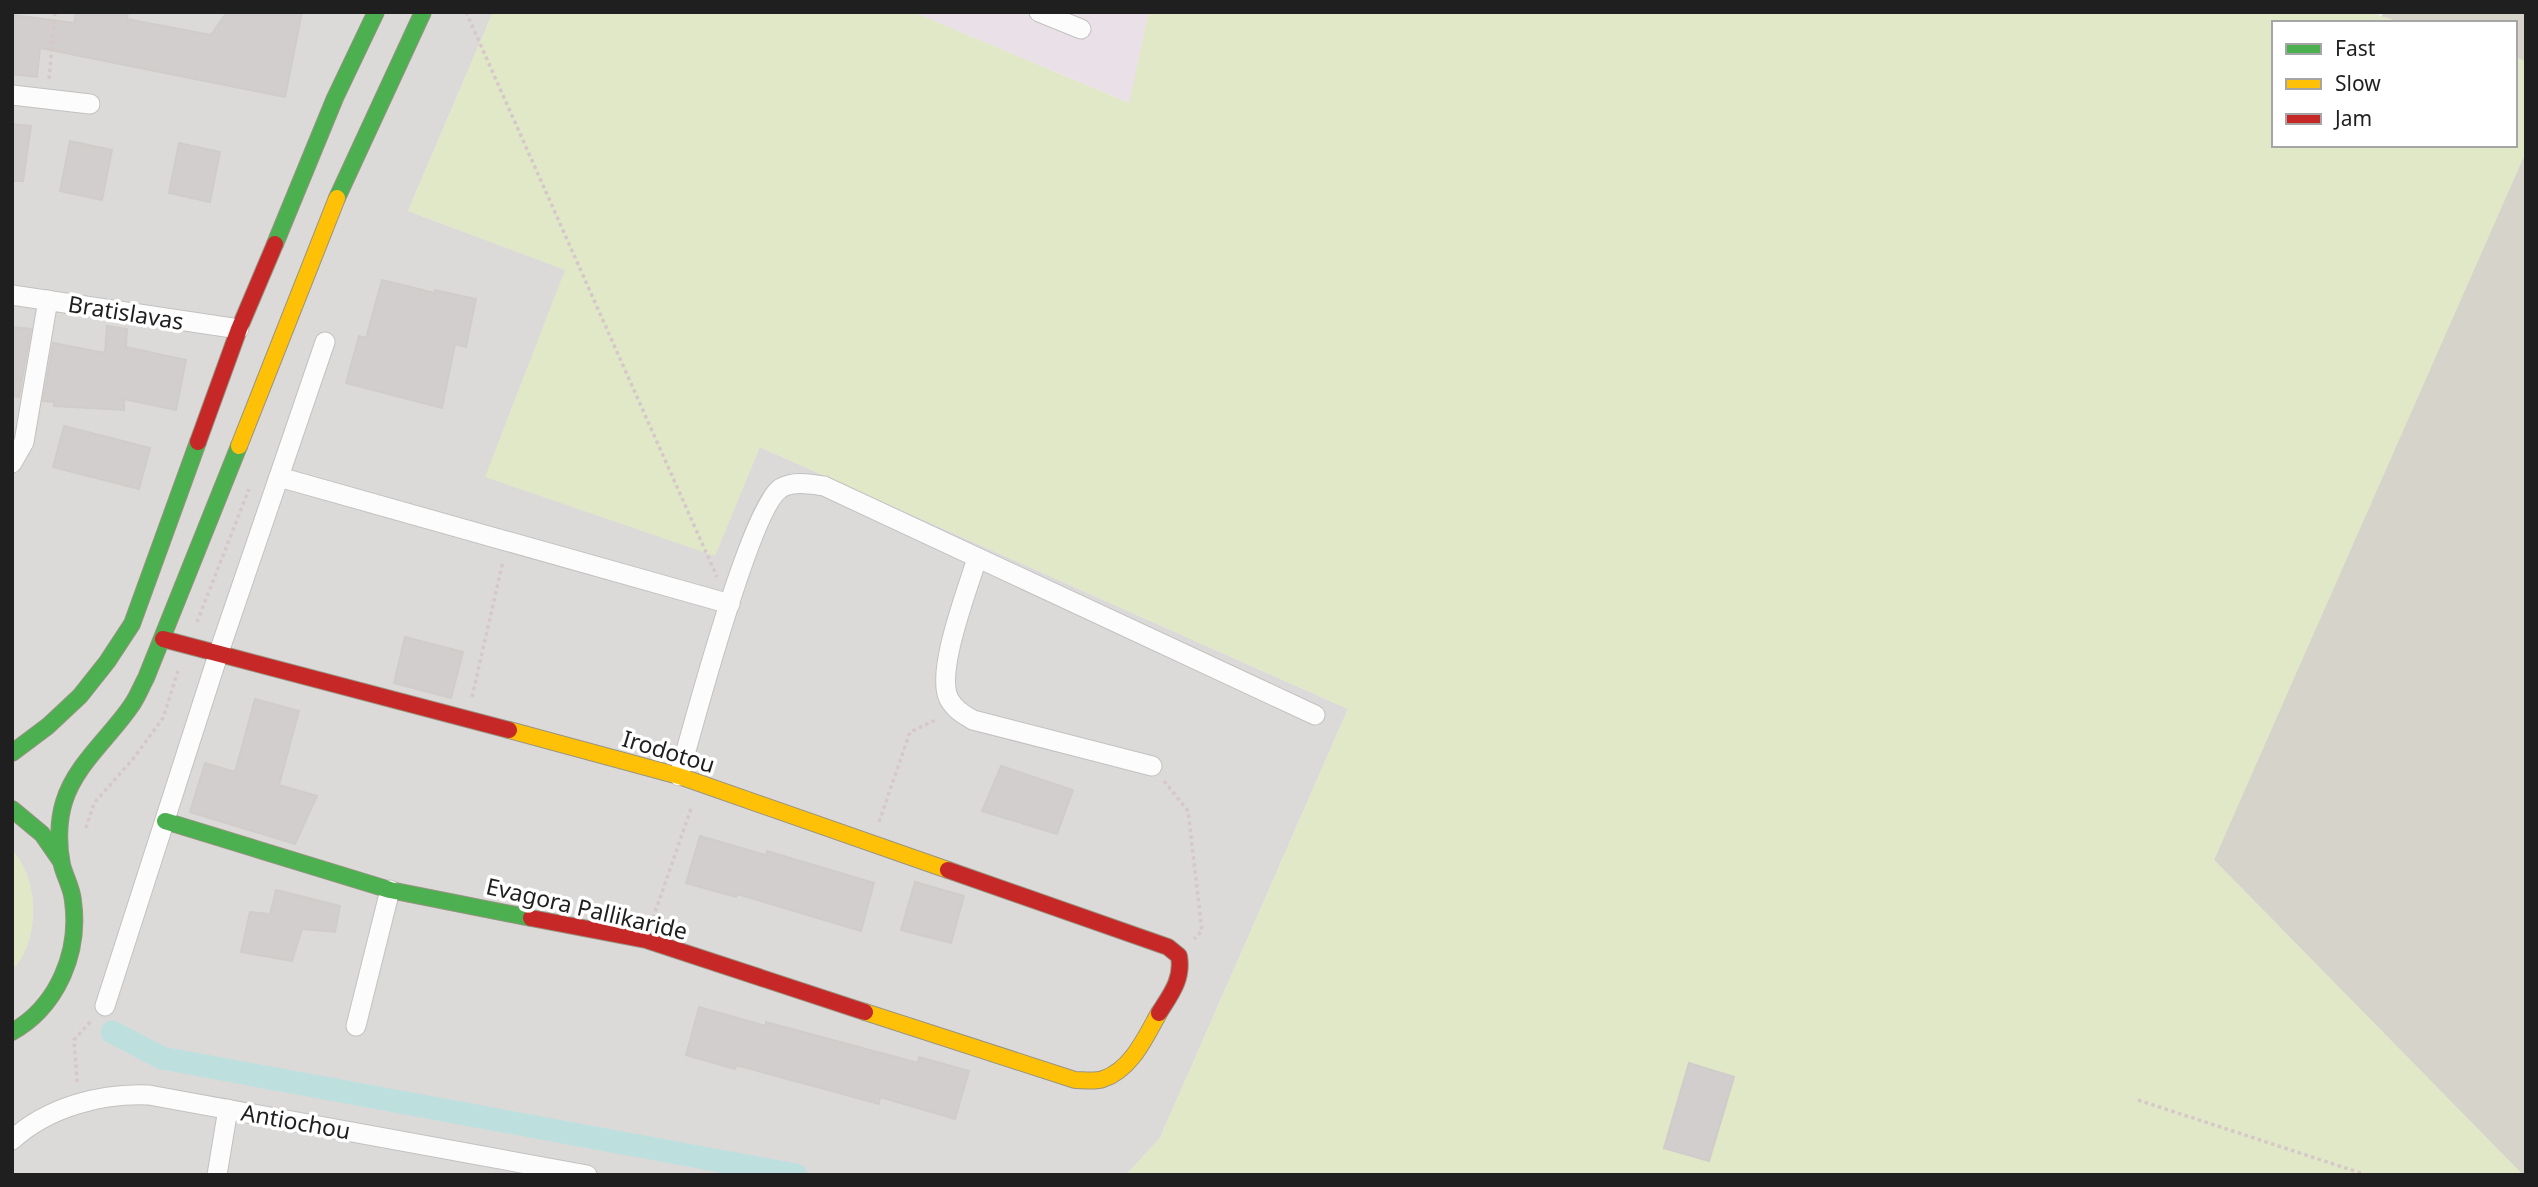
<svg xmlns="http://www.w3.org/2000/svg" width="2538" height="1187" viewBox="0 0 2538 1187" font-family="'Noto Sans',sans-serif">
	<rect width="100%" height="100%" fill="#edeae8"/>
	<polygon fill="#dcdad9" points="12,12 493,12 408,211 565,269 760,447 1348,709 1160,1138 1126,1175 12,1175"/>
	<polygon fill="#eae0e8" points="913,12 1149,12 1130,103"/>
	<g fill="#d6d3ca">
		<polygon points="2383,12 2526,12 2526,90 2515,86 2515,23 2380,23"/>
		<polygon points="2526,136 2526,1175 2523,1175 2214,860"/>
	</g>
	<g fill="#e1e8c8">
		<polygon points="493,12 913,12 1129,103 1149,12 2369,12 2403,23 2274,23 2274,145 2515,145 2515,57 2526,61 2526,152 2214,860 2523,1175 1126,1175 1160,1138 1348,709 760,447 715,556 485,477 565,270 408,211"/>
		<path d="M 12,849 C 17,856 23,864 26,872 C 38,902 36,947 12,970 Z"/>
	</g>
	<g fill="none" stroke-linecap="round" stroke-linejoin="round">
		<polyline stroke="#bde0df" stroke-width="23" points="112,1032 162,1058 796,1175"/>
	</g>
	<g fill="#d2cecd" stroke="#d0ccca" stroke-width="2">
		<polygon points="76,12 128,12 127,19 211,35 227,12 302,12 285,97 40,48 37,77 12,74 12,15 74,23"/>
		<polygon points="12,124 31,126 23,181 12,181"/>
		<polygon points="70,141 112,150 102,200 60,191"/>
		<polygon points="179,143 220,152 210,202 169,193"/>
		<polygon points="382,280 435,293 435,290 476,299 466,347 455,344 442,408 346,383 359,336 366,338"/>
		<polygon points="107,326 127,329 126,347 186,360 176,410 124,399 124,410 54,406 54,402 43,401 53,343 105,353"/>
		<polygon points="12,327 31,329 19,397 12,396"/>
		<polygon points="64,426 150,448 139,489 53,467"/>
		<polygon points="405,637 463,652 451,698 394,683"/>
		<polygon points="255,699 299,711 279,785 317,796 295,844 190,812 205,763 235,772"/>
		<polygon points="1001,766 1073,790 1057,834 982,811"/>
		<polygon points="700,836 766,855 767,851 874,883 861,931 737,894 736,897 686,883"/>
		<polygon points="915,882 964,896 951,943 901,930"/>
		<polygon points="276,890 340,906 335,932 302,929 292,961 241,952 250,912 270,914"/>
		<polygon points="699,1007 766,1026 766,1022 918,1063 919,1057 969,1071 955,1119 880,1097 879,1104 736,1065 735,1069 686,1055"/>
		<polygon points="1689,1063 1734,1077 1709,1161 1664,1148"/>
	</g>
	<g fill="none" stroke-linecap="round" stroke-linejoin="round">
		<defs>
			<g id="street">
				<polyline points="1039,12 1081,29"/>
				<polyline points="12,95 90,104"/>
				<polyline points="12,295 239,329"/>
				<polyline points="12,463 24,442 48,300"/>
				<polyline points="279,477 730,604"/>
				<path d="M 977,558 C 968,589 935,672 949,699 C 955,710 963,714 973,720 L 1152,766"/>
				<path d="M 679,776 C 692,730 751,506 781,488 C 794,481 810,484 824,486 L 1315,715"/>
				<polyline points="105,1006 219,652 325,342"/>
				<polyline points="356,1026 390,890"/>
				<path d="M 12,1140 C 48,1107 101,1093 149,1095 L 587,1175"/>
				<polyline points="217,1175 228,1109"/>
			</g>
			<g id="fast">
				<polyline points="337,198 423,12"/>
				<polyline points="275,244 335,98 376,12"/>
				<polyline points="12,753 48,726 80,696 107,662 132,624 198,442"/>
				<polyline points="12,809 42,834 60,860"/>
				<polyline points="165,821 390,890 531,918"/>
				<path d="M 12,1032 C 58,1006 80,952 73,901 C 72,888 65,877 62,865 C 58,846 58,821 64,802 C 75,765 110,737 131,706 C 137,698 141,687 146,678 L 239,446"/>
			</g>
			<g id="slow">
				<polyline points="239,446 337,198"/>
				<polyline points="509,730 679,776 948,870"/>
				<path d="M 865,1012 L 1075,1080 C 1083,1080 1095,1082 1103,1079 C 1131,1070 1145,1038 1159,1013"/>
			</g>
			<g id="jam">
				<polyline points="198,442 239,329 275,244"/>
				<polyline points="163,639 509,730"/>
				<path d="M 948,870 L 1168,947 L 1179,956 C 1183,979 1171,994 1159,1013"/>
				<polyline points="531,918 646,940 865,1012"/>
			</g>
		</defs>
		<use href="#street" stroke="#c3c1c0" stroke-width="21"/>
		<use href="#fast" stroke="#979381" stroke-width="18"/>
		<use href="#slow" stroke="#979381" stroke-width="18"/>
		<use href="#jam" stroke="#979381" stroke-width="18"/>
		<g stroke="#d6c8c9" stroke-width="3.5" stroke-dasharray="3.5 3.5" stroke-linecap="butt">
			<polyline points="466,12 717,577"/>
			<polyline points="49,79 55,12"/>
			<polyline points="197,622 249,489"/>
			<polyline points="472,697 503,561"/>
			<polyline points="1164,781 1188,811 1202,931 1194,939"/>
			<polyline points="879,822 910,732 938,719"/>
			<polyline points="86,828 94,803 133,759 163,718 179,668"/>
			<polyline points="653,918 692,806"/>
			<polyline points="77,1082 74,1040 92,1020"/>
			<polyline points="2138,1100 2367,1175"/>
		</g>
		<use href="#street" stroke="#fcfcfc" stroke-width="19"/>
		<use href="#fast" stroke="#4caf50" stroke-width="16"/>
		<use href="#slow" stroke="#ffc107" stroke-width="16"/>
		<use href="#jam" stroke="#c62828" stroke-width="16"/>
	</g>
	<g text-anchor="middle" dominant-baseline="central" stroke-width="7" stroke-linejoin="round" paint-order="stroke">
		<g font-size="23" fill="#1f1f1f" stroke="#fff">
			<text transform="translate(126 312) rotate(9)">Bratislavas</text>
			<text transform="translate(669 751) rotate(17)">Irodotou</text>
			<text transform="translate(587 908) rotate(13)">Evagora Pallikaride</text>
			<text transform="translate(296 1121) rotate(10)">Antiochou</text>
		</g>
	</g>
	<rect width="2538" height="1187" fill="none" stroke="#1f1f1f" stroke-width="28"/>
	<rect x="2272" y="21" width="245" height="126" fill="#ffffff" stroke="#a5a5a5" stroke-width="2"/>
	<rect x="2286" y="44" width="35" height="10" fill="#4caf50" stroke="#a5a5a5" stroke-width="2"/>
	<text x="2335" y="56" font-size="21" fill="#1f1f1f">Fast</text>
	<rect x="2286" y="79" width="35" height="10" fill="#ffc107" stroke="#a5a5a5" stroke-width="2"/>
	<text x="2335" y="91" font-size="21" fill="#1f1f1f">Slow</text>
	<rect x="2286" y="114" width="35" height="10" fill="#c62828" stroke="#a5a5a5" stroke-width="2"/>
	<text x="2335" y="126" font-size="21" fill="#1f1f1f">Jam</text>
</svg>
